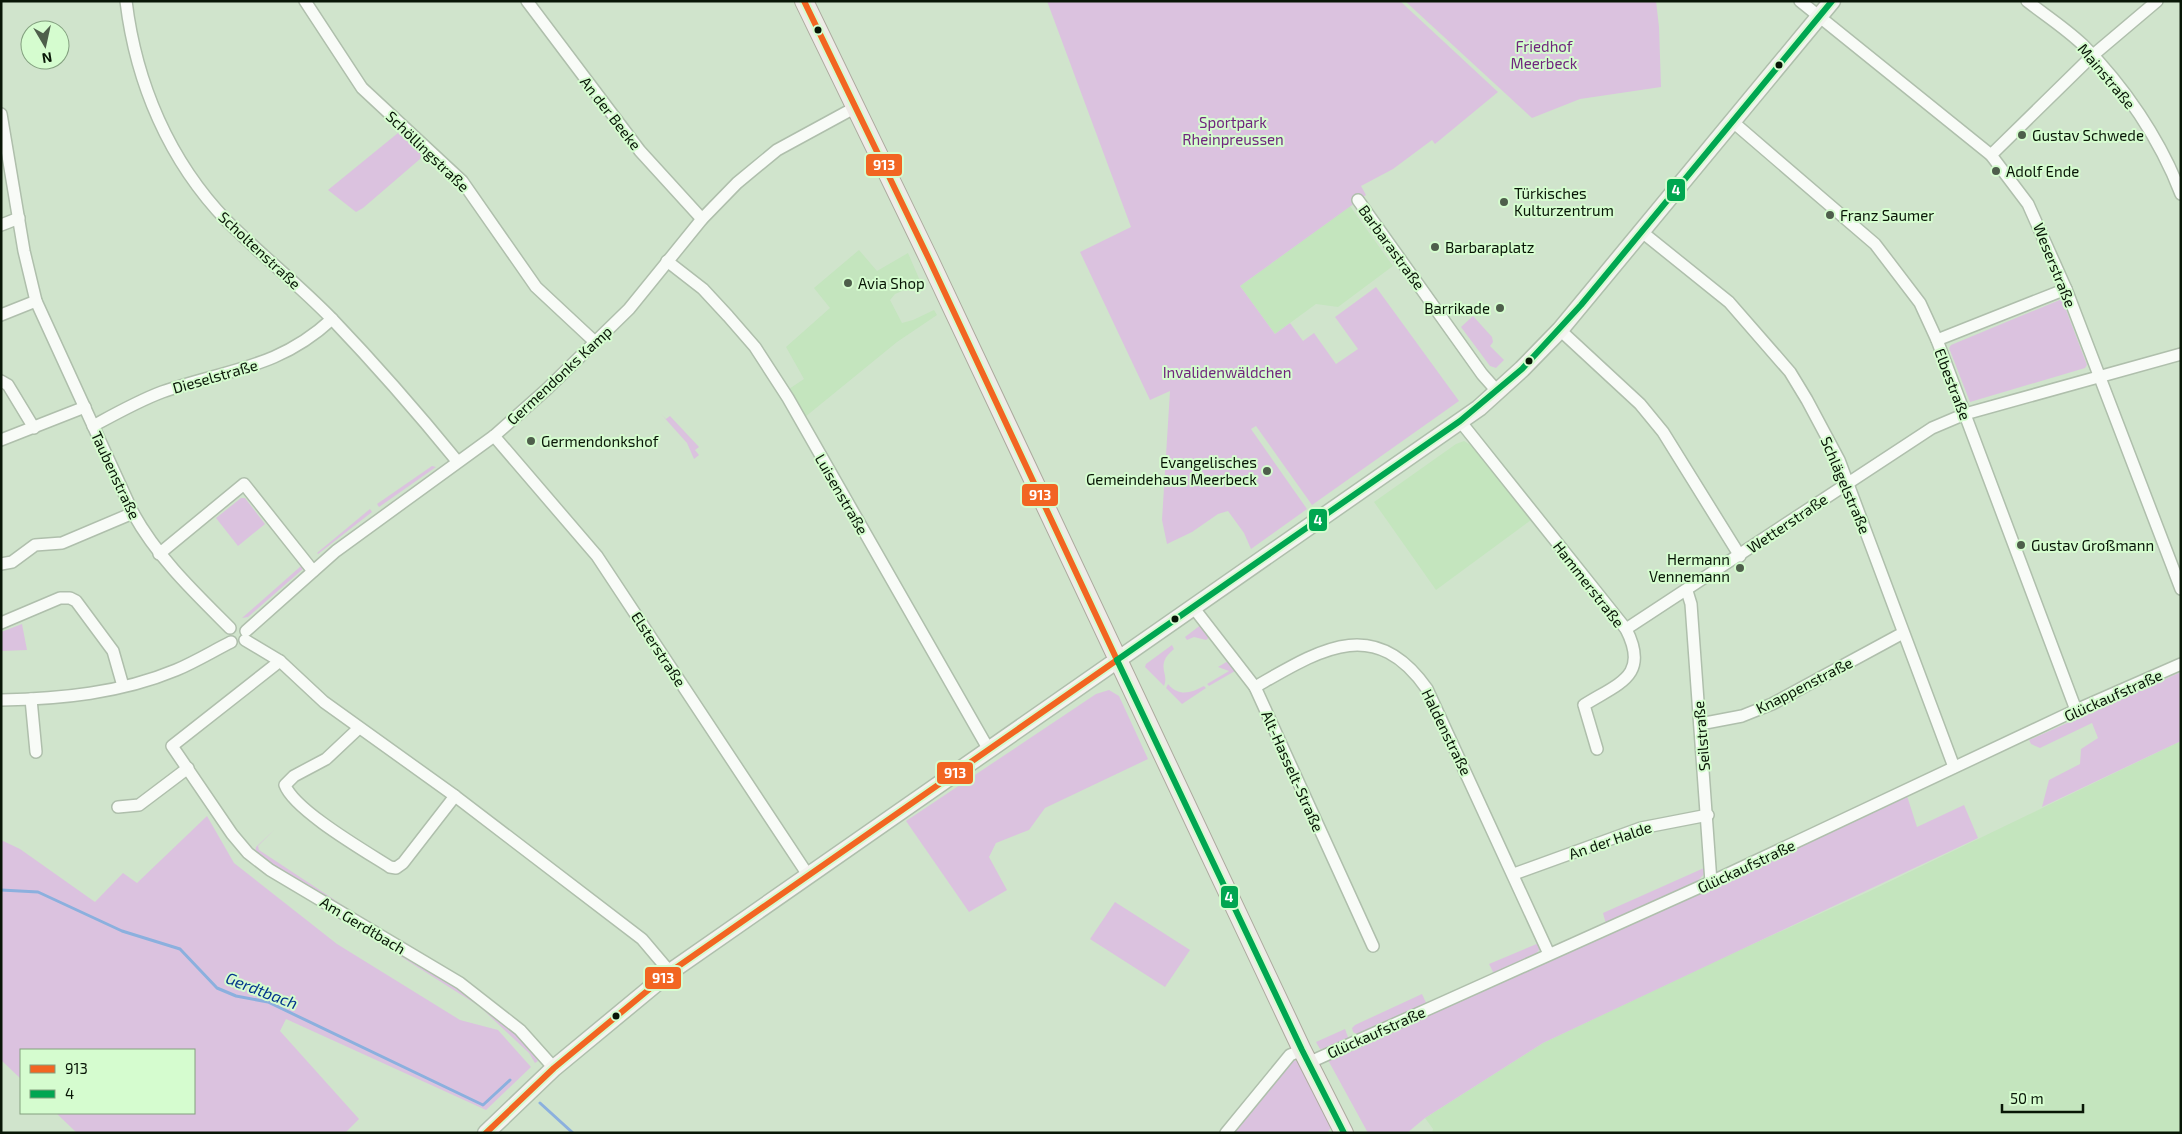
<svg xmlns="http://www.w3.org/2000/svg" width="2182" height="1134" viewBox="0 0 2182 1134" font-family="'Exo 2',sans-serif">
	<rect width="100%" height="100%" fill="#d0e4cc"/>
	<g fill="#c4e5be">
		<polygon points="1350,206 1393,266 1338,307 1316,304 1275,334 1240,286"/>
		<polygon points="859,250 877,271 908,253 921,283 895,294 890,300 902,323 913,320 934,310 937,315 897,342 805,417 789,389 804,379 786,347 830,308 814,288"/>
		<polygon points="1464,441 1472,446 1531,520 1436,590 1374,502 1456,444"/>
		<polygon points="2181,741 2181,1133 1432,1133 1433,1129 1425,1118 1543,1043 1722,958 1868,892"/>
	</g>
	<g fill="#dbc2df">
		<polygon points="1047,1 1400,1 1498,92 1435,144 1432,140 1393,169 1361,186 1366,195 1240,286 1275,334 1290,323 1303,341 1314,333 1336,364 1358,349 1335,317 1376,287 1459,401 1312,505 1256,426 1251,429 1307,509 1251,549 1244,533 1228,511 1218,514 1192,532 1167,544 1162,520 1170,391 1150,400 1080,252 1131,227"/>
		<polygon points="1405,1 1656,1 1659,27 1661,87 1580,99 1532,118"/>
		<polygon points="398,133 421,154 420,159 363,208 356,212 328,190"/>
		<polygon points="2062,299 2087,365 2085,368 1970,402 1949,348 1951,345"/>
		<polygon points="1473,316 1492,337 1493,342 1490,346 1504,360 1496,368 1490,366 1461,327"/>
		<polygon points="661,414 666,419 670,416 699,447 695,450 699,455 694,459 687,443"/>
		<polygon points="432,466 436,467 379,507 377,504"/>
		<polygon points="241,498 245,498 265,524 238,546 216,518"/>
		<polygon points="370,509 372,512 318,554 317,553"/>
		<polygon points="301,566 303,569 248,617 242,618"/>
		<polygon points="22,624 27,650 1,651 1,632"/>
		<polygon points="1202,624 1211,636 1206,640 1194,637 1187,640 1185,637"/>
		<path d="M 1172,645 L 1174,649 C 1154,665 1170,674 1164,686 L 1145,667 L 1146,664 Z"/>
		<polygon points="1228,661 1235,671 1209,686 1207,684 1229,671 1218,667"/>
		<polygon points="2181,672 2181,741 2042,807 2049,780 2080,764 2081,749 2098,738 2092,723 2040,748 2031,744 2029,740"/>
		<path d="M 1168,684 C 1179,697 1191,693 1204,686 L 1206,688 L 1182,704 L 1166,688 Z"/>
		<polygon points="1109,690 1119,696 1148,759 1045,808 1029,830 996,843 989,857 1007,890 969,912 906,821 1096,694"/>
		<polygon points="1907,796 1917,827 1964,805 1978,838 1543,1043 1425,1118 1407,1133 1368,1133 1328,1060"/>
		<polygon points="207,816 234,863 337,944 460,1020 498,1030 531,1067 486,1110 286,1019 280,1031 359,1119 345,1133 77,1133 56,1113 194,1113 194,1050 21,1050 21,1079 1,1060 1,840 20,849 95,902 123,873 137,883"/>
		<polygon points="215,818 239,845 456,985 517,1033 538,1061 535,1063 529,1053 479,1006 242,856"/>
		<polygon points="274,830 258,846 259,850 400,943 279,872 255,854 256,847"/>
		<polygon points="1704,868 1704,874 1696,883 1606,924 1603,913"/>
		<polygon points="1115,902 1190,950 1165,987 1090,939"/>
		<polygon points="1539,943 1539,950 1534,956 1494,974 1489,964"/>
		<polygon points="1422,994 1427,1005 1359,1035 1353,1032 1352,1028 1355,1025"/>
		<polygon points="1345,1029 1349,1040 1329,1048 1320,1049 1316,1042"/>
		<polygon points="1294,1060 1299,1062 1333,1125 1327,1133 1234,1133"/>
	</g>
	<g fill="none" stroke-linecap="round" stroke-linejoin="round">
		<g stroke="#8bb0de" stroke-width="3">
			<polyline points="1,890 38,892 122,931 180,949 217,988 236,996 268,1002 483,1105 510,1080"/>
			<polyline points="540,1103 573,1133"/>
		</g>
		<defs>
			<g id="street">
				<path d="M 126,1 C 136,83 169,161 227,221 C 261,255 299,285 332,319 C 376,365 417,412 457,461"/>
				<polyline points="305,1 362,88 462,181 536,287 595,342"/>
				<polyline points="527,1 640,151 702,219"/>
				<polyline points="1800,1 1991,155 2028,204 2066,289 2181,589"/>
				<path d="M 2027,1 C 2045,15 2065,28 2082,44 C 2124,86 2160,139 2181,194"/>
				<path d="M 1,114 L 24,251 L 36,301 L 133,513 C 158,558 194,592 230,628"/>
				<polyline points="1733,122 1875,244 1920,303 1937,340 2076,710"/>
				<polyline points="1991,155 2092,56 2157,1"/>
				<polyline points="1358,200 1482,374 1497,391"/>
				<polyline points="1,225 19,218"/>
				<polyline points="1642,232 1729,302 1790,372 1807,400 1839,460 1954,767"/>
				<polyline points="667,261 703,289 728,316 755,347 788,398 989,750"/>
				<polyline points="1,315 36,301"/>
				<polyline points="1560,330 1640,404 1663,432 1740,556"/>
				<polyline points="1937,340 2066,289"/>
				<polyline points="1,381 8,385 34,428"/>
				<path d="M 1460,421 L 1626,629 C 1650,676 1619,683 1584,705 L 1597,749"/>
				<path d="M 93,426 C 115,414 138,401 162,392 C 227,369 278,369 332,319"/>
				<polyline points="494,436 597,556 808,875"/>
				<polyline points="1,440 85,407"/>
				<polyline points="159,554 244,484 313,571"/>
				<polyline points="1,564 12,562 35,545 62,543 133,513"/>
				<polyline points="1687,591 1691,604 1711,882"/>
				<polyline points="1193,607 1255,687 1373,946"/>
				<polyline points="1,623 60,598 70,598 76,601 113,651 123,686"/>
				<polyline points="1626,629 1932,428 1965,414 2181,354"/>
				<polyline points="246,631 336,551 494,436 547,389 629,309 702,219 737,183 777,150 856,107"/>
				<polyline points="245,640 280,661 324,702 455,796 642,939 670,972"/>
				<polyline points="280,661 172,746 232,834 248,853 270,870 460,983 520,1030 554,1068"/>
				<path d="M 1255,687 C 1318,651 1374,613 1427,689 L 1549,954"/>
				<polyline points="31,699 36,752"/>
				<path d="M 1,700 C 60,699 121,693 176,670 C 195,662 213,651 231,642"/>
				<polyline points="1700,724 1742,716 1772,704 1903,633"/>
				<path d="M 359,728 L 326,759 L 294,776 L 285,785 C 294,810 365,851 390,867 L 396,868 L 403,863 L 455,796"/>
				<polyline points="118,807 139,805 188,768"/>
				<polyline points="1514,874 1641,828 1708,815"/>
				<polyline points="1308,1063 1711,882 2076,710 2181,664"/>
				<polyline points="1226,1133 1290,1055 1302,1050"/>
			</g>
			<polyline id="secondary" points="486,1133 554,1068 670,972 1479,408 1522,369 1560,330 1832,1"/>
			<polyline id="primary" points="804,1 929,259 1302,1050 1344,1133"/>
		</defs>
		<use href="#street" stroke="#afbfac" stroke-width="14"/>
		<use href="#secondary" stroke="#afbfac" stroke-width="19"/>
		<use href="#primary" stroke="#acaa9e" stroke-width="20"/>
		<use href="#street" stroke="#f8fbf7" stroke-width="11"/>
		<use href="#secondary" stroke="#f4f3f0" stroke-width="16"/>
		<use href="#primary" stroke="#efece8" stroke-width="18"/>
		<defs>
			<g id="bus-1">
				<polyline points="804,1 929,259 1117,660"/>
				<polyline points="486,1133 554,1068 670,972 1117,660"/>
			</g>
			<g id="bus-2">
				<polyline points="1117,660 1460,421 1522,369 1581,305 1832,1"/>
				<polyline points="1117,660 1302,1050 1344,1133"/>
			</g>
		</defs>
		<use href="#bus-1" stroke="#d5fccf" stroke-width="10"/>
		<use href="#bus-2" stroke="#d5fccf" stroke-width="10"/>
		<use href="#bus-1" stroke="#f26522" stroke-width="6"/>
		<use href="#bus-2" stroke="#00a651" stroke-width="6"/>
	</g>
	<g fill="#081606" stroke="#d5fccf" stroke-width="2">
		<circle cx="818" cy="30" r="4.5"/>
		<circle cx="1779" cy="65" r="4.5"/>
		<circle cx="1529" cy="361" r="4.5"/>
		<circle cx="1175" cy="619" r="4.5"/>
		<circle cx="616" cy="1016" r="4.5"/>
	</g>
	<g fill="#4e5e4b" stroke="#d5fccf" stroke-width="2">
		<circle cx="2022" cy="135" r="5"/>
		<circle cx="1996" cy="171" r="5"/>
		<circle cx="1504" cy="202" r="5"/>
		<circle cx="1830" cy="215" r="5"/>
		<circle cx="1435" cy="247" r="5"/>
		<circle cx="848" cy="283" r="5"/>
		<circle cx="1500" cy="308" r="5"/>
		<circle cx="531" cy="441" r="5"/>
		<circle cx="1267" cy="471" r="5"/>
		<circle cx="2021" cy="545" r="5"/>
		<circle cx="1740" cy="568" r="5"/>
	</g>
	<g text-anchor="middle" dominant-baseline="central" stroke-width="4" stroke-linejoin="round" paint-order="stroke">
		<g font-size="15" fill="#70257d" stroke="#d5fccf">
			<text x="1544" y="46">Friedhof<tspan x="1544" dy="17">Meerbeck</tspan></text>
			<text x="1233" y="122">Sportpark<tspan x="1233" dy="17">Rheinpreussen</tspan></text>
			<text x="1227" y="372">Invalidenwäldchen</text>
		</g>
		<g font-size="15" fill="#081606" stroke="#d5fccf">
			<text transform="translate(2107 76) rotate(50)">Mainstraße</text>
			<text transform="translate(611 113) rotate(52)">An der Beeke</text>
			<text transform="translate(428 151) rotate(44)">Schöllingstraße</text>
			<text transform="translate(1392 247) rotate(54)">Barbarastraße</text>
			<text transform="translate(260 250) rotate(43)">Scholtenstraße</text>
			<text transform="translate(2055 265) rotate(68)">Weserstraße</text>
			<text transform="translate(559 375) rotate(-43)">Germendonks Kamp</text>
			<text transform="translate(215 376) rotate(-16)">Dieselstraße</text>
			<text transform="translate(1953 384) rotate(69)">Elbestraße</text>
			<text transform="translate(116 475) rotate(65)">Taubenstraße</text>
			<text transform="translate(1846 485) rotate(67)">Schlägelstraße</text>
			<text transform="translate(842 494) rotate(60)">Luisenstraße</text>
			<text transform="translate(1787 523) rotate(-34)">Wetterstraße</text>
			<text transform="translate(1589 584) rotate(52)">Hammerstraße</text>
			<text transform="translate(659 649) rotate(57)">Elsterstraße</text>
			<text transform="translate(1804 685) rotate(-27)">Knappenstraße</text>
			<text transform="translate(2113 695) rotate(-24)">Glückaufstraße</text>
			<text transform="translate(1447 732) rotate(64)">Haldenstraße</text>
			<text transform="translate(1701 736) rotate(-95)">Seilstraße</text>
			<text transform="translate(1293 771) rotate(66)">Alt-Hasselt-Straße</text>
			<text transform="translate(1610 840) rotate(-19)">An der Halde</text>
			<text transform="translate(1746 866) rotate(-25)">Glückaufstraße</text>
			<text transform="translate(363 925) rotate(31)">Am Gerdtbach</text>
			<text transform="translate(1376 1032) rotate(-24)">Glückaufstraße</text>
		</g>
		<g font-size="15" fill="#081606" stroke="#d5fccf" text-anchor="start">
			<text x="2032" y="135">Gustav Schwede</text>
			<text x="2006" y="171">Adolf Ende</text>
			<text x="1514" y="193">Türkisches<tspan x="1514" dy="17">Kulturzentrum</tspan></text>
			<text x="1840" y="215">Franz Saumer</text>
			<text x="1445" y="247">Barbaraplatz</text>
			<text x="858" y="283">Avia Shop</text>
			<text x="1490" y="308" text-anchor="end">Barrikade</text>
			<text x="541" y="441">Germendonkshof</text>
			<text x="1257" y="462" text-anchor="end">Evangelisches<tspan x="1257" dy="17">Gemeindehaus Meerbeck</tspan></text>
			<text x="2031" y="545">Gustav Großmann</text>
			<text x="1730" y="559" text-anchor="end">Hermann<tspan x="1730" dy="17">Vennemann</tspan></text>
		</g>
		<g font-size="16" font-style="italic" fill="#02348c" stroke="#d5fccf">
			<text transform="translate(262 990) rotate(21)">Gerdtbach</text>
		</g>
	</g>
	<g stroke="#d5fccf" stroke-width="2">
		<rect x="865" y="153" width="38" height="24" rx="5" fill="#f26522"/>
		<rect x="1666" y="178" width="20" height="24" rx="5" fill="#00a651"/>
		<rect x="1021" y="483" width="38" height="24" rx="5" fill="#f26522"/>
		<rect x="1308" y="508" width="20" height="24" rx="5" fill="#00a651"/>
		<rect x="936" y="761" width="38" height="24" rx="5" fill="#f26522"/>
		<rect x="1220" y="885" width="19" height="24" rx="5" fill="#00a651"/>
		<rect x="644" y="966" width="38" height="24" rx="5" fill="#f26522"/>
	</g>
	<g font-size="14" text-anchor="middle" font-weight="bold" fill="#fff">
		<text x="884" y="170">913</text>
		<text x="1676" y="195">4</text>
		<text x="1040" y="500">913</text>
		<text x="1318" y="525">4</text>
		<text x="955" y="778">913</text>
		<text x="1229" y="902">4</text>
		<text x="663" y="983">913</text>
	</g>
	<rect width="2182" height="1134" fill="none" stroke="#081606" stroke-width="5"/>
	<rect x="20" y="1049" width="175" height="65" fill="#d5fccf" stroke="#83a07f"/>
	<rect x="30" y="1065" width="25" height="8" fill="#f26522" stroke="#83a07f"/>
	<text x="65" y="1074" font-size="15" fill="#081606">913</text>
	<rect x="30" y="1090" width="25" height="8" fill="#00a651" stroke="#83a07f"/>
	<text x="65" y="1099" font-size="15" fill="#081606">4</text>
	<g transform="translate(45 45) rotate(171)"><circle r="24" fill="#d5fccf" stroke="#83a07f"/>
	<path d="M0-4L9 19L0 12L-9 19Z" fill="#4e5e4b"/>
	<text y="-8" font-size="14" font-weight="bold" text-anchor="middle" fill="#081606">N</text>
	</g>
	<path d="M2002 1104v8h81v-8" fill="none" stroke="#081606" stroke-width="2.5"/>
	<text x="2010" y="1104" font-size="15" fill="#081606" stroke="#d5fccf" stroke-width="4" paint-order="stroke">50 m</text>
</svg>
